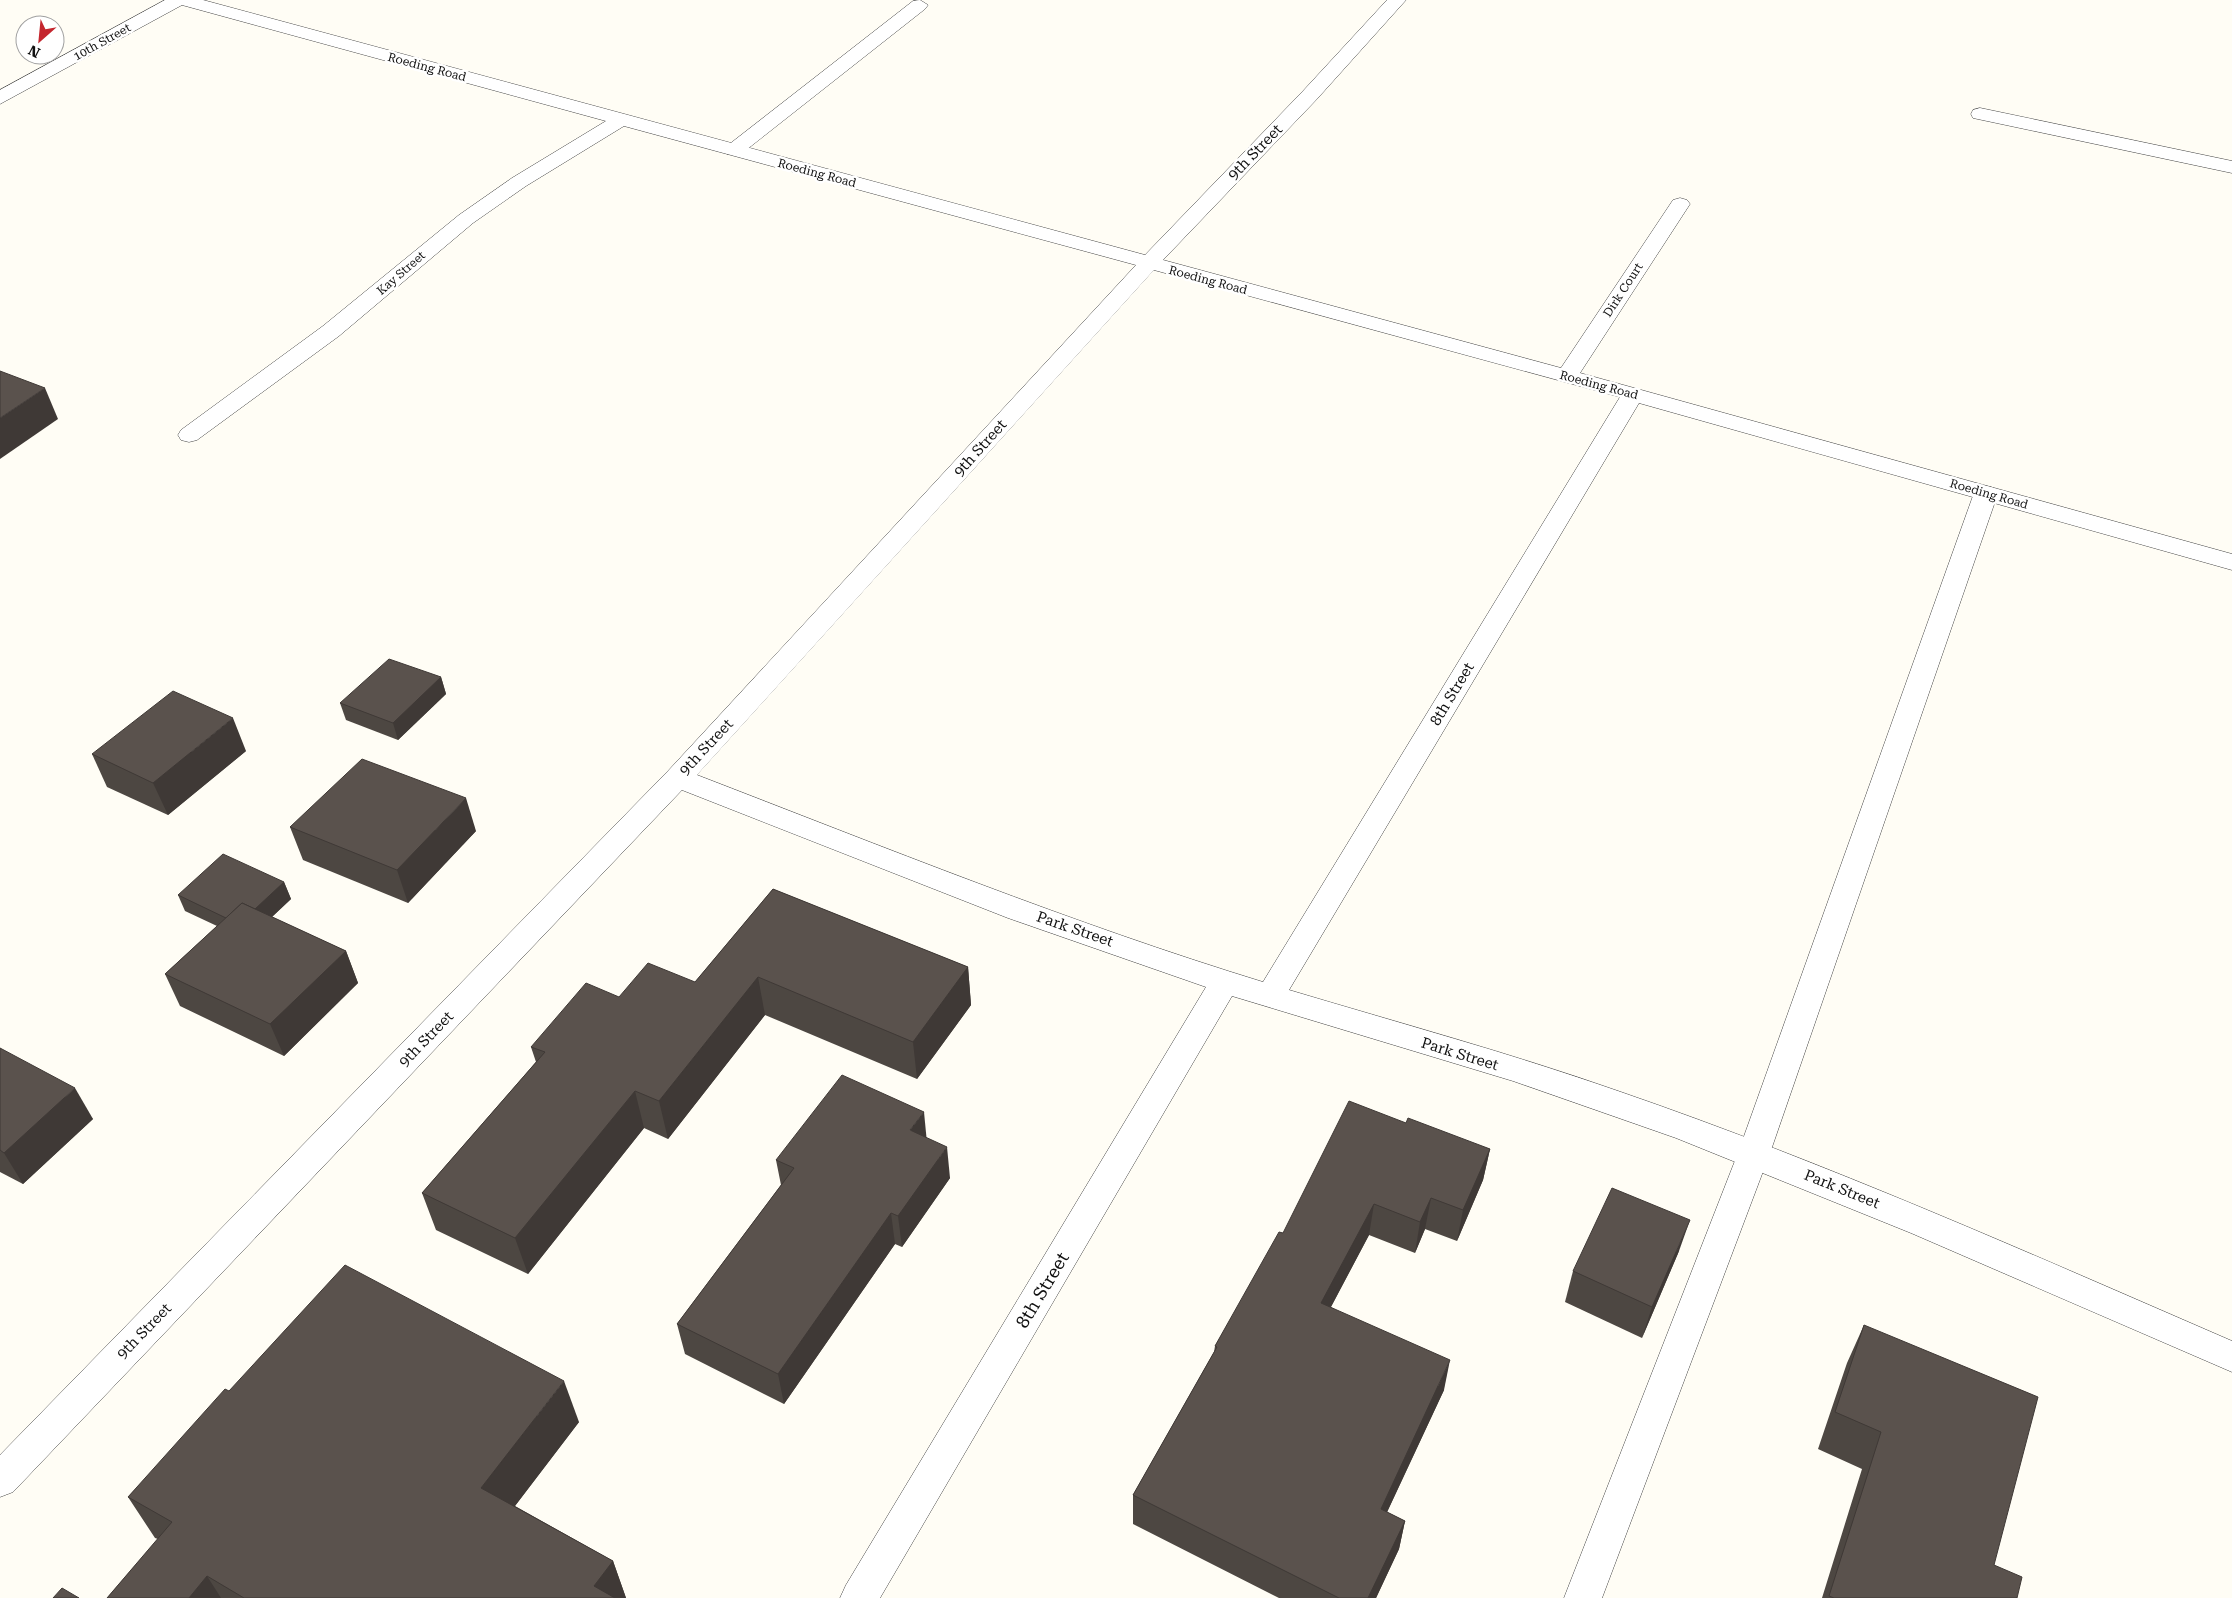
<svg xmlns="http://www.w3.org/2000/svg" width="2232" height="1598" viewBox="0 0 2232 1598" font-family="'Roboto Serif',serif">
	<rect width="100%" height="100%" fill="#fffdf5"/>
	<g fill="none" stroke-linecap="round" stroke-linejoin="round">
		<defs>
			<g id="lane">
				<polygon points="920,0 928,5 925,9 741,154 727,154 724,150 727,146 913,1"/>
				<polygon points="1980,108 2232,161 2232,173 1973,118 1971,114 1973,110"/>
				<polygon points="1986,486 1994,488 1998,493 1770,1153 1602,1598 1564,1598 1738,1153 1974,493 1978,488"/>
			</g>
			<path id="street" d="M 165,0 L 203,0 L 1145,255 L 1303,91 L 1387,0 L 1406,0 L 1317,99 L 1163,260 L 1561,368 L 1673,200 L 1680,198 L 1687,200 L 1690,204 L 1580,373 L 2232,554 L 2232,570 L 1639,403 L 1289,990 C 1399,1023 1510,1053 1618,1091 C 1827,1163 2029,1253 2232,1341 L 2232,1372 L 1911,1233 L 1676,1138 L 1513,1081 L 1232,996 L 880,1598 L 840,1598 L 846,1585 L 1206,987 L 1008,918 L 682,790 L 13,1492 L 0,1497 L 0,1455 L 668,771 L 1136,265 L 624,126 L 526,186 L 473,223 L 339,336 L 197,440 L 189,442 L 181,440 L 178,435 L 181,430 L 323,326 L 459,215 L 512,178 L 606,121 L 182,5 L 0,104 L 0,90 ZM 1154,270 L 1620,397 L 1263,982 C 1071,923 884,847 697,775 Z"/>
		</defs>
		<use href="#lane" stroke="#444" stroke-width="1"/>
		<use href="#street" stroke="#444" stroke-width="1"/>
		<use href="#lane" fill="#fff" fill-rule="evenodd"/>
		<use href="#street" fill="#fff" fill-rule="evenodd"/>
	</g>
	<g fill="#4d4742">
		<polygon points="441,677 446,694 398,740 346,720 340,703"/>
		<polygon points="246,751 168,815 107,787 92,754"/>
		<polygon points="290,827 476,831 408,903 303,860"/>
		<polygon points="284,882 291,899 272,917 346,951 358,983 284,1056 180,1006 165,974 217,926 185,911 178,895"/>
		<polygon points="773,889 968,967 971,1005 917,1079 765,1015 668,1139 644,1128 528,1274 436,1230 422,1193 536,1062 531,1047 619,997 695,982"/>
		<polygon points="0,1048 93,1119 23,1184 0,1172"/>
		<polygon points="1406,1123 1490,1149 1483,1180 1457,1241 1425,1229 1415,1253 1369,1235 1331,1307 1444,1390 1387,1512 1405,1521 1399,1549 1376,1598 1279,1598 1133,1524 1133,1495 1214,1352 1215,1346 1283,1233"/>
		<polygon points="926,1138 950,1178 902,1247 895,1244 784,1404 685,1354 677,1324 781,1185 776,1160"/>
		<polygon points="1679,1251 1642,1338 1565,1302 1573,1271"/>
		<polygon points="1864,1325 1994,1565 2017,1598 1822,1598 1862,1469 1818,1449 1847,1363"/>
		<polygon points="229,1391 579,1422 515,1506 613,1561 626,1598 107,1598 158,1539 155,1538 128,1497"/>
	</g>
	<g fill="#3f3936">
		<polygon points="45,388 58,419 0,459 0,418"/>
		<polygon points="441,677 446,694 398,740 393,723"/>
		<polygon points="233,718 246,751 168,815 153,783"/>
		<polygon points="466,798 476,831 408,903 397,870"/>
		<polygon points="284,882 291,899 246,941 239,924"/>
		<polygon points="346,951 358,983 284,1056 270,1024"/>
		<polygon points="968,967 971,1005 917,1079 913,1042"/>
		<polygon points="758,977 765,1015 668,1139 659,1101"/>
		<polygon points="75,1088 93,1119 23,1184 4,1153"/>
		<polygon points="635,1091 644,1128 528,1274 515,1238"/>
		<polygon points="924,1112 927,1143 910,1130"/>
		<polygon points="947,1147 950,1178 902,1247 898,1216"/>
		<polygon points="1490,1149 1483,1180 1457,1241 1463,1210"/>
		<polygon points="1431,1198 1425,1229 1415,1253 1420,1222"/>
		<polygon points="1374,1204 1369,1235 1317,1333 1321,1303"/>
		<polygon points="891,1213 895,1244 784,1404 778,1374"/>
		<polygon points="1690,1220 1679,1251 1642,1338 1652,1307"/>
		<polygon points="1450,1360 1444,1390 1375,1538 1381,1509"/>
		<polygon points="564,1381 579,1422 498,1528 481,1488"/>
		<polygon points="1405,1521 1399,1549 1376,1598 1368,1598"/>
		<polygon points="613,1561 626,1598 599,1598 594,1586"/>
		<polygon points="207,1576 221,1598 189,1598"/>
	</g>
	<g fill="#5a524d" stroke="#3f3936">
		<polygon points="0,371 45,388 0,418"/>
		<polygon points="389,659 441,677 393,723 340,703"/>
		<polygon points="173,691 233,718 153,783 92,754"/>
		<polygon points="362,759 466,798 397,870 290,827"/>
		<polygon points="223,854 284,882 255,909 242,903 226,918 178,895"/>
		<polygon points="773,889 968,967 913,1042 758,977 659,1101 635,1091 515,1238 422,1193 545,1052 531,1047 586,983 619,997 648,963 695,982"/>
		<polygon points="242,903 346,951 270,1024 165,974"/>
		<polygon points="0,1048 75,1088 4,1153 0,1150"/>
		<polygon points="842,1075 924,1112 910,1130 947,1147 898,1216 891,1213 778,1374 677,1324 794,1168 776,1160"/>
		<polygon points="1349,1101 1406,1123 1408,1118 1490,1149 1463,1210 1431,1198 1420,1222 1374,1204 1321,1303 1450,1360 1381,1509 1405,1521 1368,1598 1339,1598 1133,1495 1217,1347 1215,1346 1279,1232 1283,1233"/>
		<polygon points="1612,1188 1690,1220 1652,1307 1573,1271"/>
		<polygon points="345,1265 564,1381 481,1488 613,1561 594,1586 615,1598 244,1598 207,1576 189,1598 107,1598 172,1522 128,1497 225,1389 229,1391"/>
		<polygon points="1864,1325 2038,1397 1994,1565 2022,1577 2017,1598 1834,1598 1829,1596 1881,1432 1835,1412"/>
		<polygon points="62,1588 79,1598 53,1598"/>
	</g>
	<g text-anchor="middle" dominant-baseline="central" stroke-width="5" stroke-linejoin="round" paint-order="stroke">
		<g font-size="12" fill="#111" stroke="#fff">
			<text transform="translate(102 42) rotate(-29)">10th Street</text>
			<text transform="translate(427 67) rotate(15)">Roeding Road</text>
			<text transform="translate(817 173) rotate(15)">Roeding Road</text>
			<text transform="translate(401 273) rotate(-41)">Kay Street</text>
			<text transform="translate(1208 280) rotate(15)">Roeding Road</text>
			<text transform="translate(1623 290) rotate(-57)">Dirk Court</text>
			<text transform="translate(1599 385) rotate(15)">Roeding Road</text>
			<text transform="translate(1989 494) rotate(16)">Roeding Road</text>
		</g>
		<g font-size="15" fill="#111" stroke="#fff">
			<text transform="translate(1255 152) rotate(-46)">9th Street</text>
			<text transform="translate(980 448) rotate(-48)">9th Street</text>
			<text transform="translate(1452 694) rotate(-59)">8th Street</text>
			<text transform="translate(706 747) rotate(-47)">9th Street</text>
			<text transform="translate(1075 929) rotate(19)">Park Street</text>
			<text transform="translate(426 1039) rotate(-46)">9th Street</text>
			<text transform="translate(1460 1054) rotate(17)">Park Street</text>
			<text transform="translate(1842 1189) rotate(22)">Park Street</text>
			<text transform="translate(144 1331) rotate(-46)">9th Street</text>
		</g>
		<g font-size="18" fill="#111" stroke="#fff">
			<text transform="translate(1042 1290) rotate(-59)">8th Street</text>
		</g>
	</g>
	<g transform="translate(40 40) rotate(207)"><circle r="24" fill="#ffffff" stroke="#a0a0a0"/>
	<path d="M0-4L9 19L0 12L-9 19Z" fill="#c4262e"/>
	<text y="-8" font-size="14" font-weight="bold" text-anchor="middle" fill="#111111">N</text>
	</g>
</svg>
